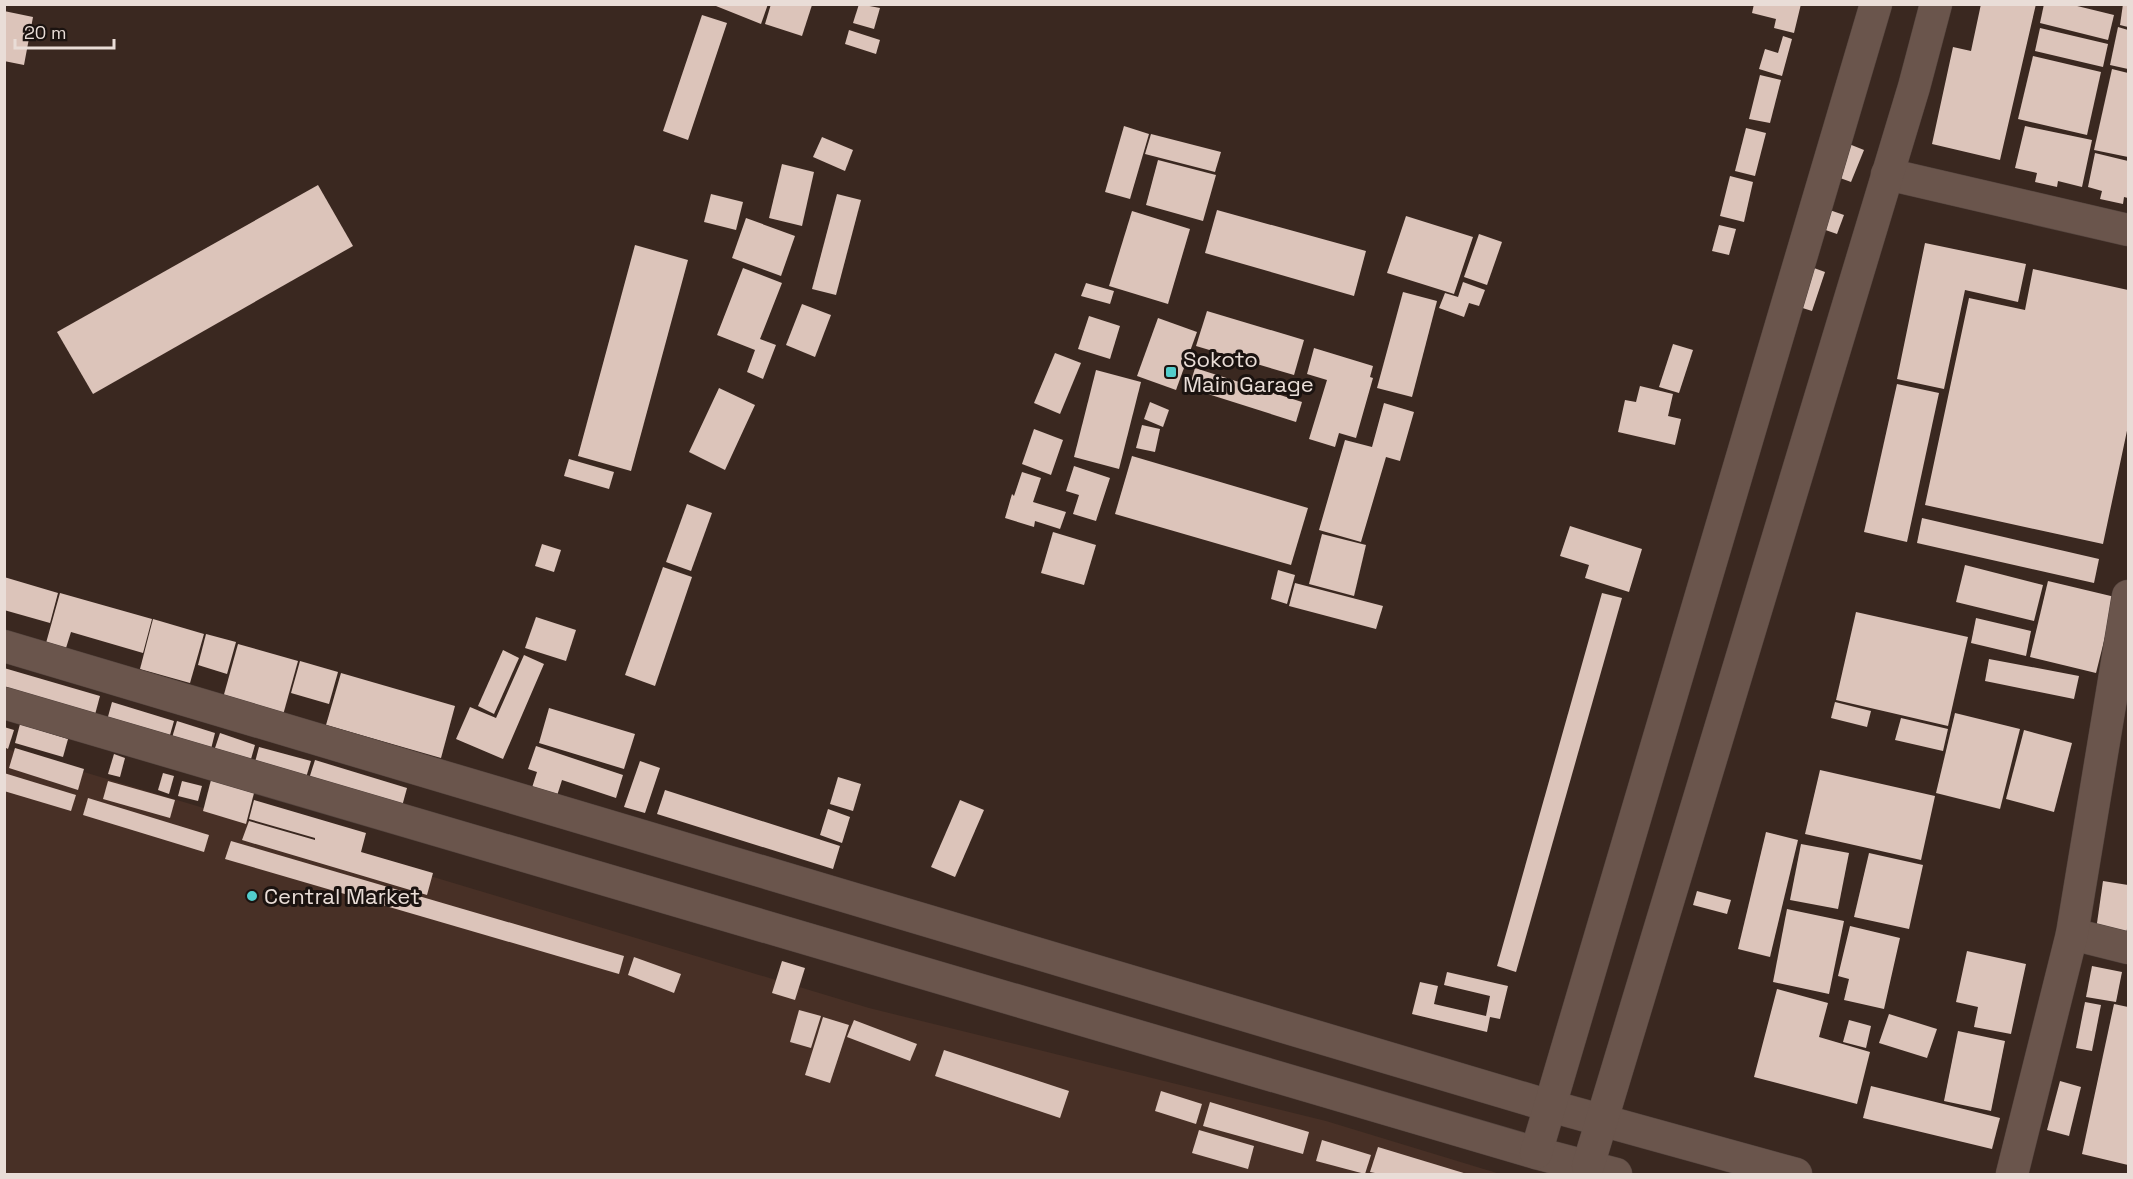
<svg xmlns="http://www.w3.org/2000/svg" width="2133" height="1179" viewBox="0 0 2133 1179" font-family="'Space Grotesk',sans-serif">
	<rect width="100%" height="100%" fill="#3a2820"/>
	<polygon fill="#483026" points="4,748 869,1008 1326,1121 1500,1174 5,1174"/>
	<g fill="#dcc4ba">
		<polygon points="711,4 768,4 761,24"/>
		<polygon points="771,4 812,5 802,36 765,24"/>
		<polygon points="859,4 880,8 874,29 853,23"/>
		<polygon points="1754,4 1801,4 1794,33 1774,28 1776,19 1752,13"/>
		<polygon points="1981,4 2036,4 2000,160 1932,144 1953,47 1971,51"/>
		<polygon points="2044,4 2069,4 2114,15 2108,40 2040,23"/>
		<polygon points="2123,4 2128,4 2128,27 2120,25"/>
		<polygon points="4,11 33,17 24,65 4,61"/>
		<polygon points="702,15 727,23 688,140 663,131"/>
		<polygon points="2118,27 2128,30 2128,69 2110,65"/>
		<polygon points="2040,28 2108,44 2103,67 2035,51"/>
		<polygon points="849,30 880,40 876,54 845,44"/>
		<polygon points="1783,36 1792,39 1782,76 1759,69 1765,49 1778,53"/>
		<polygon points="2033,56 2101,72 2087,135 2018,119"/>
		<polygon points="2112,69 2128,73 2128,157 2094,150"/>
		<polygon points="1760,75 1781,80 1770,123 1749,119"/>
		<polygon points="1124,126 1149,134 1130,199 1105,192"/>
		<polygon points="2025,126 2092,140 2082,187 2058,181 2057,187 2035,182 2037,173 2015,168"/>
		<polygon points="1746,128 1766,133 1755,176 1735,171"/>
		<polygon points="1151,134 1221,152 1215,172 1145,154"/>
		<polygon points="822,137 853,150 845,171 813,157"/>
		<polygon points="1844,142 1864,150 1851,182 1832,175"/>
		<polygon points="2095,153 2128,161 2128,198 2124,197 2123,204 2100,199 2102,191 2088,187"/>
		<polygon points="1158,160 1216,175 1203,221 1146,205"/>
		<polygon points="782,164 814,172 802,226 769,218"/>
		<polygon points="1730,176 1753,182 1744,222 1720,216"/>
		<polygon points="318,185 353,246 93,394 57,332"/>
		<polygon points="711,194 743,202 736,230 704,222"/>
		<polygon points="837,194 861,200 836,295 812,289"/>
		<polygon points="1821,207 1844,215 1837,234 1814,226"/>
		<polygon points="1217,210 1366,251 1354,296 1205,253"/>
		<polygon points="1132,211 1190,229 1168,304 1109,286"/>
		<polygon points="1406,216 1473,237 1454,294 1387,273"/>
		<polygon points="746,218 795,236 781,276 732,258"/>
		<polygon points="1719,225 1736,229 1729,255 1712,251"/>
		<polygon points="1479,234 1502,242 1487,285 1464,277"/>
		<polygon points="1925,243 2026,264 2018,302 1965,290 1944,389 1897,379"/>
		<polygon points="635,245 688,260 631,471 578,456"/>
		<polygon points="1803,264 1825,272 1812,311 1790,304"/>
		<polygon points="743,268 782,283 760,339 776,345 763,379 747,372 755,350 717,335"/>
		<polygon points="2033,269 2128,290 2128,426 2103,544 1925,505 1969,298 2025,310"/>
		<polygon points="1463,282 1485,290 1479,306 1469,303 1464,317 1439,308 1445,293 1458,297"/>
		<polygon points="1086,283 1114,291 1110,304 1081,296"/>
		<polygon points="1403,292 1437,301 1412,397 1377,388"/>
		<polygon points="802,304 831,315 815,357 786,345"/>
		<polygon points="1207,311 1304,340 1294,375 1196,346"/>
		<polygon points="1089,316 1120,326 1110,359 1078,349"/>
		<polygon points="1158,318 1197,332 1176,390 1137,376"/>
		<polygon points="1673,344 1693,350 1679,393 1659,387"/>
		<polygon points="1314,348 1373,366 1370,377 1373,378 1356,438 1339,433 1335,447 1309,439 1327,380 1307,374"/>
		<polygon points="1055,353 1081,363 1060,414 1034,403"/>
		<polygon points="1195,368 1302,402 1296,422 1189,388"/>
		<polygon points="1096,370 1141,382 1119,469 1074,457"/>
		<polygon points="1897,384 1939,393 1907,542 1864,532"/>
		<polygon points="1640,386 1673,394 1668,416 1681,419 1675,445 1618,432 1625,400 1636,402"/>
		<polygon points="719,388 755,405 725,470 689,452"/>
		<polygon points="1150,402 1169,410 1163,427 1144,419"/>
		<polygon points="1384,403 1414,412 1400,461 1386,457 1361,542 1319,530 1345,440 1372,447"/>
		<polygon points="1142,425 1160,429 1155,452 1136,448"/>
		<polygon points="1034,429 1063,440 1051,475 1022,464"/>
		<polygon points="1132,456 1308,508 1291,565 1115,514"/>
		<polygon points="569,459 614,472 609,489 564,476"/>
		<polygon points="1074,466 1110,478 1096,521 1073,514 1079,495 1066,491"/>
		<polygon points="1022,472 1041,478 1033,502 1066,512 1060,529 1035,521 1034,527 1005,518 1012,494 1014,496"/>
		<polygon points="687,504 712,513 691,571 666,562"/>
		<polygon points="1922,518 2099,559 2094,583 1917,543"/>
		<polygon points="1570,526 1642,549 1629,592 1585,578 1589,565 1560,556"/>
		<polygon points="1053,532 1096,545 1084,585 1041,573"/>
		<polygon points="1322,534 1366,545 1354,596 1309,584"/>
		<polygon points="542,544 561,550 554,572 535,566"/>
		<polygon points="1965,565 2043,585 2034,621 1956,602"/>
		<polygon points="663,567 692,577 655,686 625,675"/>
		<polygon points="1278,570 1295,575 1287,604 1271,599"/>
		<polygon points="4,577 58,593 50,623 4,610"/>
		<polygon points="2048,581 2115,597 2096,673 2030,657"/>
		<polygon points="1295,583 1383,606 1376,629 1289,606"/>
		<polygon points="60,593 152,619 143,653 71,632 66,648 46,643"/>
		<polygon points="1602,593 1622,598 1516,972 1497,966"/>
		<polygon points="1856,612 1968,637 1948,726 1836,700"/>
		<polygon points="536,617 576,630 566,661 525,648"/>
		<polygon points="1976,618 2031,631 2026,656 1971,643"/>
		<polygon points="153,619 204,634 190,683 140,669"/>
		<polygon points="206,634 236,642 227,674 198,665"/>
		<polygon points="238,644 298,661 283,715 223,698"/>
		<polygon points="503,650 519,658 494,714 478,706"/>
		<polygon points="524,655 544,664 503,759 456,739 470,707 496,718"/>
		<polygon points="1989,659 2079,676 2074,699 1985,681"/>
		<polygon points="300,661 338,672 329,704 291,693"/>
		<polygon points="4,668 100,696 93,722 4,696"/>
		<polygon points="341,673 455,706 441,758 326,725"/>
		<polygon points="112,702 174,721 168,742 106,724"/>
		<polygon points="1835,702 1871,711 1867,727 1831,718"/>
		<polygon points="549,708 635,734 624,769 539,743"/>
		<polygon points="1955,713 2020,729 2000,809 1936,793"/>
		<polygon points="1901,718 1948,729 1943,751 1895,740"/>
		<polygon points="177,721 215,733 210,753 171,741"/>
		<polygon points="20,724 68,739 63,757 15,743"/>
		<polygon points="4,727 14,730 8,749 4,747"/>
		<polygon points="2024,730 2072,743 2054,812 2006,799"/>
		<polygon points="220,733 255,745 249,766 213,754"/>
		<polygon points="536,746 623,775 616,798 562,780 555,802 530,794 537,772 528,769"/>
		<polygon points="259,747 311,761 305,781 254,766"/>
		<polygon points="15,748 84,769 78,790 9,768"/>
		<polygon points="114,754 125,758 120,777 108,774"/>
		<polygon points="315,760 407,788 401,810 308,782"/>
		<polygon points="640,761 660,768 645,813 624,807"/>
		<polygon points="1820,770 1935,796 1921,860 1805,834"/>
		<polygon points="4,773 76,795 71,811 4,791"/>
		<polygon points="163,773 174,776 169,794 158,790"/>
		<polygon points="838,777 861,784 853,811 830,804"/>
		<polygon points="211,780 254,793 246,824 203,811"/>
		<polygon points="108,781 175,800 170,818 103,799"/>
		<polygon points="182,781 202,786 198,801 178,796"/>
		<polygon points="665,790 840,846 833,869 657,814"/>
		<polygon points="88,798 209,835 204,852 83,815"/>
		<polygon points="254,800 366,833 361,852 433,873 427,895 242,840 249,821 315,840 315,838 249,819"/>
		<polygon points="960,800 984,810 955,877 931,867"/>
		<polygon points="828,809 850,817 842,843 820,835"/>
		<polygon points="1766,832 1798,840 1770,957 1738,949"/>
		<polygon points="231,841 624,956 619,974 225,859"/>
		<polygon points="1801,844 1849,853 1838,909 1790,900"/>
		<polygon points="1869,853 1923,865 1909,929 1854,917"/>
		<polygon points="2103,881 2128,885 2128,924 2126,934 2096,930"/>
		<polygon points="1697,891 1731,900 1727,914 1693,905"/>
		<polygon points="1787,909 1844,921 1829,994 1773,982"/>
		<polygon points="1850,926 1900,938 1884,1009 1844,1000 1849,979 1838,976"/>
		<polygon points="1967,951 2026,964 2011,1034 1974,1027 1978,1007 1956,1002"/>
		<polygon points="634,957 681,974 674,993 628,975"/>
		<polygon points="782,961 805,968 795,1000 772,993"/>
		<polygon points="2092,966 2122,972 2116,1002 2086,997"/>
		<polygon points="1447,972 1508,986 1500,1019 1490,1017 1487,1032 1412,1014 1420,982 1438,986 1434,1004 1486,1016 1490,996 1444,985"/>
		<polygon points="1777,989 1828,1003 1819,1037 1870,1052 1857,1104 1754,1077"/>
		<polygon points="2085,1002 2101,1005 2092,1051 2076,1048"/>
		<polygon points="2114,1004 2128,1007 2128,1165 2082,1154"/>
		<polygon points="799,1010 821,1016 811,1048 790,1042"/>
		<polygon points="1889,1014 1937,1029 1927,1058 1879,1043"/>
		<polygon points="823,1017 849,1025 830,1083 805,1075"/>
		<polygon points="854,1020 917,1044 910,1061 847,1037"/>
		<polygon points="1849,1020 1871,1026 1866,1048 1843,1042"/>
		<polygon points="1958,1031 2005,1041 1991,1111 1944,1101"/>
		<polygon points="944,1050 1069,1091 1060,1118 935,1076"/>
		<polygon points="2060,1081 2081,1087 2069,1136 2047,1130"/>
		<polygon points="1871,1086 2000,1118 1992,1149 1863,1118"/>
		<polygon points="1161,1091 1202,1104 1196,1124 1155,1111"/>
		<polygon points="1210,1102 1309,1132 1303,1154 1203,1126"/>
		<polygon points="1199,1130 1254,1146 1248,1169 1192,1153"/>
		<polygon points="1322,1140 1371,1155 1365,1174 1316,1161"/>
		<polygon points="1378,1147 1467,1174 1380,1174 1370,1172"/>
	</g>
	<g fill="none" stroke-linecap="round" stroke-linejoin="round">
		<defs>
			<g id="street">
				<polyline points="1887,174 2128,230"/>
				<polyline points="4,646 1550,1106 1796,1174"/>
				<polyline points="4,703 1536,1153 1616,1174"/>
				<polyline points="2072,934 2128,948"/>
				<polyline points="1536,1153 1876,4"/>
				<polyline points="1588,1166 1914,87 1936,4"/>
				<polyline points="2012,1174 2072,934 2128,596"/>
			</g>
		</defs>
		<use href="#street" stroke="#55453f" stroke-width="33"/>
		<use href="#street" stroke="#6a554c" stroke-width="32"/>
	</g>
	<g fill="#52cdcc" stroke="#1b1310" stroke-width="2">
		<rect x="1165" y="366" width="12" height="12" rx="3"/>
		<circle cx="252" cy="896" r="6"/>
	</g>
	<g text-anchor="middle" dominant-baseline="central" stroke-width="6" stroke-linejoin="round" paint-order="stroke">
		<g font-size="22" fill="#e9ddd7" stroke="#1b1310" text-anchor="start">
			<text x="1183" y="359">Sokoto<tspan x="1183" dy="25">Main Garage</tspan></text>
			<text x="264" y="896">Central Market</text>
		</g>
	</g>
	<rect width="2133" height="1179" fill="none" stroke="#e9ddd7" stroke-width="12"/>
	<path d="M15 39v9h99v-9" fill="none" stroke="#e9ddd7" stroke-width="3"/>
	<text x="24" y="39" font-size="18" fill="#e9ddd7" stroke="#1b1310" stroke-width="4.5" paint-order="stroke">20 m</text>
</svg>
